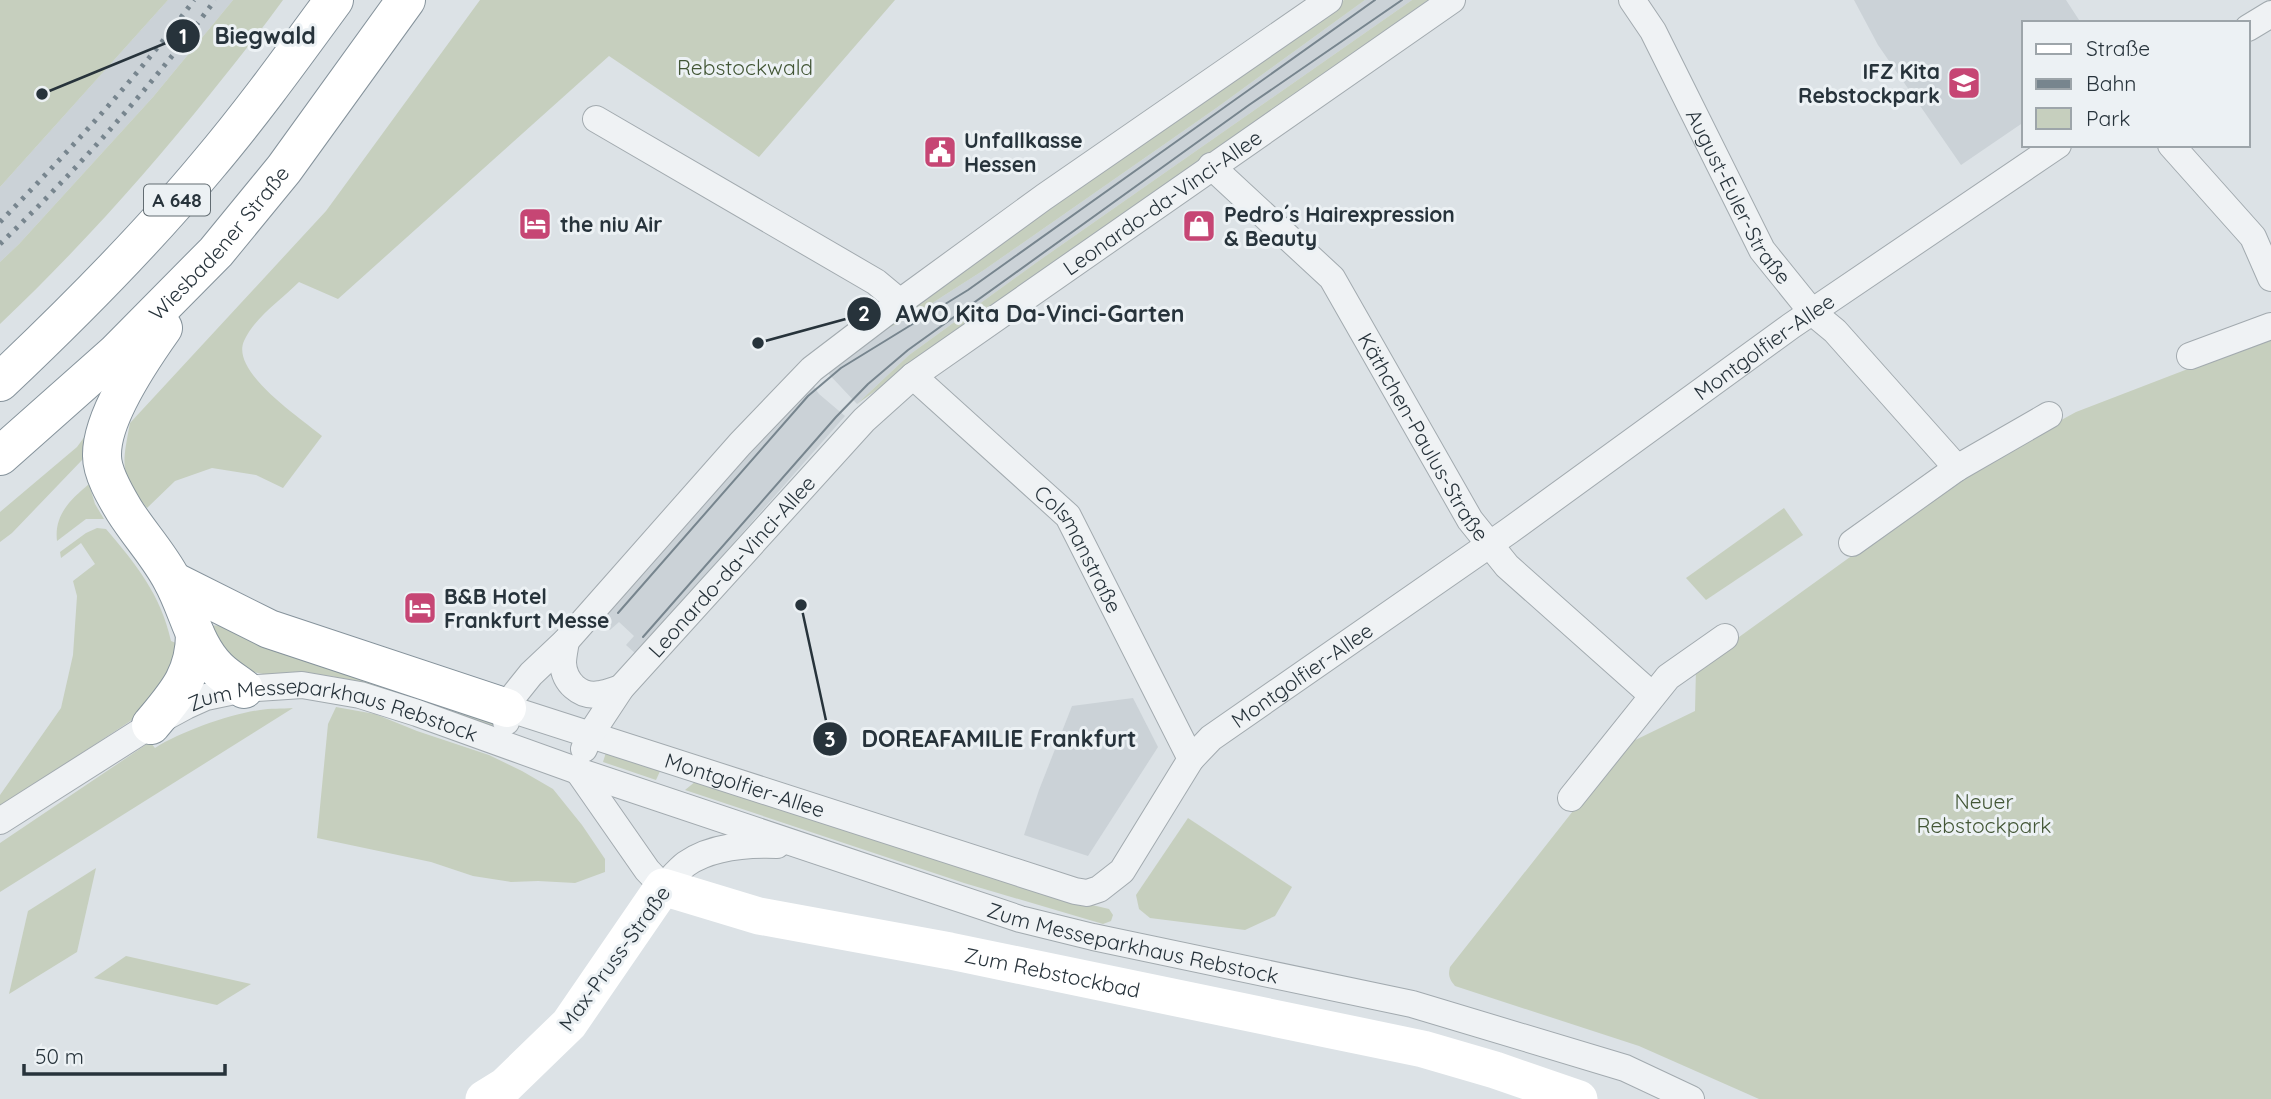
<svg xmlns="http://www.w3.org/2000/svg" width="2271" height="1099" viewBox="0 0 2271 1099" font-family="Quicksand,sans-serif">
	<rect width="100%" height="100%" fill="#dce2e6"/>
	<g fill="#cbd2d7">
		<polygon points="168,0 233,0 153,97 19,244 0,262 0,187"/>
		<polygon points="1365,0 1412,0 1037,262 909,355 857,404 824,369 856,345 912,316 984,270 1215,109"/>
		<polygon points="1854,0 2066,0 2081,23 2024,23 2024,122 1961,165 1878,45"/>
		<polygon points="810,381 819,394 845,416 636,654 626,645 634,636 619,622 610,630 596,619"/>
		<polygon points="1133,698 1158,747 1088,856 1024,835 1039,790 1072,706"/>
	</g>
	<g fill="#c6cfbe">
		<polygon points="0,0 168,0 0,187"/>
		<path d="M 233,0 L 283,0 C 260,32 236,62 211,93 C 146,174 76,252 0,324 L 0,262 L 19,244 L 153,97 Z"/>
		<path d="M 480,0 L 895,0 L 759,157 L 609,56 L 338,299 L 299,282 C 281,300 254,318 244,341 C 230,372 302,419 322,436 L 283,488 L 256,475 L 212,468 L 175,481 L 147,508 C 119,473 122,466 130,423 L 326,211 Z"/>
		<polygon points="1344,0 1365,0 1215,109 984,270 912,316 856,345"/>
		<polygon points="1412,0 1428,0 857,404 909,355 1037,262"/>
		<path d="M 2271,337 L 2271,1099 L 1759,1099 L 1639,1046 L 1455,986 C 1449,979 1448,975 1450,967 L 1625,745 L 1695,711 L 1696,668 L 1943,490 L 2021,442 L 2076,412 Z"/>
		<polygon points="88,432 83,459 12,533 0,542 0,512 77,447"/>
		<path d="M 89,484 L 95,504 L 104,519 L 86,519 L 57,541 C 54,515 70,500 89,484 Z"/>
		<polygon points="1784,508 1803,535 1706,600 1686,578"/>
		<path d="M 97,528 L 106,529 C 136,564 161,595 171,641 L 176,643 L 175,661 L 138,716 L 0,807 L 0,795 L 61,708 L 73,655 L 77,596 L 73,581 L 95,564 L 81,543 L 61,558 L 60,552 L 86,533 Z"/>
		<polygon points="223,625 501,718 497,728 332,676 263,674 242,670 207,626"/>
		<polygon points="336,707 375,714 417,731 489,755 522,771 553,789 582,825 605,859 605,872 575,883 538,881 511,882 473,876 431,862 317,838 328,724"/>
		<path d="M 293,708 L 0,892 L 0,843 L 150,742 L 155,748 C 180,732 230,714 260,710 C 270,708 282,709 293,708 Z"/>
		<polygon points="607,749 661,769 656,780 603,762"/>
		<polygon points="696,781 1033,891 1109,909 1113,915 1111,921 1103,924 964,883 685,790"/>
		<polygon points="1188,818 1292,887 1275,916 1245,930 1150,918 1139,909 1136,895"/>
		<polygon points="96,868 77,952 9,994 28,911"/>
		<polygon points="126,956 251,984 217,1005 94,978"/>
	</g>
	<g fill="none" stroke-linecap="round" stroke-linejoin="round">
		<defs>
			<g id="minor">
				<path id="s1" d="M 1632,0 L 1653,31 L 1762,250 L 1812,312 L 1835,331 L 1957,468"/>
				<polyline points="2248,28 2271,14"/>
				<polyline points="596,119 876,282 900,302"/>
				<polyline points="2171,145 2253,237 2271,278"/>
				<path id="s2" d="M 1211,166 L 1332,278 L 1470,520 L 1507,566 L 1652,695"/>
				<polyline points="2190,356 2271,326"/>
				<path id="s3" d="M 913,376 L 1068,516 L 1191,759"/>
				<polyline points="1852,543 1957,468 2049,415"/>
				<path d="M 566,641 C 565,648 563,656 563,663 C 564,682 580,698 600,694 C 607,693 614,690 621,688"/>
				<path id="s4" d="M 507,708 L 1075,891 L 1087,893 L 1099,889 L 1122,871 L 1191,759 L 1211,738 L 1509,531 L 1791,326 L 2058,145"/>
				<polyline points="506,722 507,708 515,694 531,674 566,641 740,444 812,369 900,302 1044,197 1329,0"/>
				<path id="s5" d="M 584,749 L 590,735 L 621,688 L 864,420 L 913,376 L 1452,0"/>
				<path d="M 578,771 L 647,870 L 663,887 C 670,880 678,870 686,864 C 712,846 747,844 777,845"/>
				<polyline points="1571,798 1668,677 1725,637"/>
				<path id="s6" d="M 0,821 L 151,725 L 186,706 L 206,697 L 244,689 L 302,685 L 360,695 L 417,713 L 578,771 L 1020,919 L 1093,937 L 1412,1004 L 1625,1068 L 1691,1099"/>
			</g>
			<g id="motorway">
				<path d="M 163,328 C 141,359 101,418 102,456 C 102,473 115,495 124,510 C 139,534 159,555 172,580 C 188,608 194,646 218,669 C 226,677 235,682 244,689"/>
				<path d="M 0,382 C 73,313 143,243 207,166 C 252,113 293,56 334,0"/>
				<path id="s8" d="M 0,456 L 115,354 L 216,252 L 284,169 L 406,0"/>
				<polyline points="173,581 269,629 507,708"/>
				<path d="M 151,725 C 176,695 195,675 195,634"/>
			</g>
		</defs>
		<use href="#minor" stroke="#a2aaaf" stroke-width="28"/>
		<use href="#motorway" stroke="#85929b" stroke-width="40"/>
		<use href="#minor" stroke="#eff2f4" stroke-width="26"/>
		<path stroke="#fff" stroke-width="37" id="s7" d="M 484,1099 L 505,1086 L 569,1024 L 663,887 L 759,916 L 950,951 L 1423,1049 L 1495,1070 L 1579,1099"/>
		<use href="#motorway" stroke="#fff" stroke-width="38"/>
		<g stroke="#77858e" stroke-width="2">
			<polyline points="618,613 808,396 841,368 968,290 1375,0"/>
			<polyline points="643,637 836,417 868,384 908,350 1249,105 1402,0"/>
		</g>
		<g stroke="#77858e" stroke-width="5" stroke-dasharray="3.5 7" stroke-linecap="butt">
			<path d="M 0,222 C 68,152 136,79 194,0"/>
			<path d="M 0,244 C 78,169 151,87 215,0"/>
		</g>
	</g>
	<defs>
		<symbol id="school-square" viewBox="-11 -11 22 22"><rect x="-9" y="-9" width="18" height="18" rx="4" fill="#c64674" stroke="#ecf1f4"/><path d="M0-5L7-2L0 1L-7-2ZM-4 1L0 2.5L4 1V4Q0 6-4 4Z" fill="#fff"/></symbol>
		<symbol id="civic-square" viewBox="-11 -11 22 22"><rect x="-9" y="-9" width="18" height="18" rx="4" fill="#c64674" stroke="#ecf1f4"/><path d="M-.6-6.5H3V-4.5H.6V-3L4-1V1h2V6H-6V1h2V-1L-.6-3ZM-1.2 2.5V6h2.4V2.5Z" fill="#fff"/></symbol>
		<symbol id="hotel-square" viewBox="-11 -11 22 22"><rect x="-9" y="-9" width="18" height="18" rx="4" fill="#c64674" stroke="#ecf1f4"/><path d="M-6-4.5h1.5V1H6V5H4.5V3h-9V5H-6ZM-4 0a1.8 1.8 0 1 1 3.6 0ZM.5 0V-2.5h3Q6-2.5 6 0Z" fill="#fff"/></symbol>
		<symbol id="shop-square" viewBox="-11 -11 22 22"><rect x="-9" y="-9" width="18" height="18" rx="4" fill="#c64674" stroke="#ecf1f4"/><path d="M-5-2.5h2.3a2.7 3.5 0 0 1 5.4 0H5L5.5 6h-11ZM-1.5-2.5h3a1.5 2.3 0 0 0-3 0Z" fill="#fff"/></symbol>
	</defs>
	<g fill-rule="evenodd">
		<use href="#school-square" x="1945" y="64" width="38" height="38"/>
		<use href="#civic-square" x="921" y="133" width="38" height="38"/>
		<use href="#hotel-square" x="516" y="205" width="38" height="38"/>
		<use href="#shop-square" x="1180" y="207" width="38" height="38"/>
		<use href="#hotel-square" x="401" y="589" width="38" height="38"/>
	</g>
	<g text-anchor="middle" dominant-baseline="central" stroke-width="6" stroke-linejoin="round" paint-order="stroke">
		<rect fill="#ecf1f4" stroke="#626c72" stroke-width="2" x="144" y="184.5" width="66" height="31" rx="5"/>
		<g font-size="19" font-weight="bold" fill="#27333b">
			<text x="177" y="200">A 648</text>
		</g>
		<g font-size="21" fill="#425635" stroke="#ecf1f4">
			<text x="745" y="67">Rebstockwald</text>
			<text x="1984" y="801">Neuer<tspan x="1984" dy="24">Rebstockpark</tspan></text>
		</g>
		<g font-size="21" font-weight="bold" fill="#27333b" stroke="#ecf1f4" text-anchor="start">
			<text x="1940" y="71" text-anchor="end">IFZ Kita<tspan x="1940" dy="24">Rebstockpark</tspan></text>
			<text x="964" y="140">Unfallkasse<tspan x="964" dy="24">Hessen</tspan></text>
			<text x="1224" y="214">Pedro´s Hairexpression<tspan x="1224" dy="24">&amp; Beauty</tspan></text>
			<text x="560" y="224">the niu Air</text>
			<text x="444" y="596">B&amp;B Hotel<tspan x="444" dy="24">Frankfurt Messe</tspan></text>
		</g>
		<g font-size="21" fill="#27333b" stroke="#ecf1f4">
			<text stroke="none"><textPath href="#s1" startOffset="224">August-Euler-Straße</textPath></text>
			<text stroke="none"><textPath href="#s5" startOffset="803">Leonardo-da-Vinci-Allee</textPath></text>
			<text stroke="none"><textPath href="#s8" startOffset="306">Wiesbadener Straße</textPath></text>
			<text stroke="none"><textPath href="#s4" startOffset="1489">Montgolfier-Allee</textPath></text>
			<text stroke="none"><textPath href="#s2" startOffset="348">Käthchen-Paulus-Straße</textPath></text>
			<text stroke="none"><textPath href="#s3" startOffset="242">Colsmanstraße</textPath></text>
			<text stroke="none"><textPath href="#s5" startOffset="236">Leonardo-da-Vinci-Allee</textPath></text>
			<text stroke="none"><textPath href="#s4" startOffset="922">Montgolfier-Allee</textPath></text>
			<text stroke="none"><textPath href="#s6" startOffset="371">Zum Messeparkhaus Rebstock</textPath></text>
			<text stroke="none"><textPath href="#s4" startOffset="250">Montgolfier-Allee</textPath></text>
			<text stroke="none"><textPath href="#s6" startOffset="1209">Zum Messeparkhaus Rebstock</textPath></text>
			<text transform="translate(614 958) rotate(-54)">Max-Pruss-Straße</text>
			<text stroke="none"><textPath href="#s7" startOffset="679">Zum Rebstockbad</textPath></text>
		</g>
	</g>
	<path fill="none" stroke="#27333b" stroke-width="2.5" d="M42 94L183 36M758 343L864 314M801 605L830 739"/>
	<g fill="#27333b" stroke="#ecf1f4" stroke-width="2.5">
		<circle cx="42" cy="94" r="7"/>
		<circle cx="758" cy="343" r="7"/>
		<circle cx="801" cy="605" r="7"/>
		<circle cx="183" cy="36" r="18"/>
		<circle cx="864" cy="314" r="18"/>
		<circle cx="830" cy="739" r="18"/>
	</g>
	<g font-size="21" text-anchor="middle" font-weight="bold" fill="#fff">
		<text x="183" y="44">1</text>
		<text x="864" y="321">2</text>
		<text x="830" y="747">3</text>
	</g>
	<g font-size="23" text-anchor="middle" font-weight="bold" fill="#27333b" stroke="#ecf1f4" stroke-width="6" stroke-linejoin="round" paint-order="stroke">
		<text x="265" y="44">Biegwald</text>
		<text x="1040" y="322">AWO Kita Da-Vinci-Garten</text>
		<text x="999" y="747">DOREAFAMILIE Frankfurt</text>
	</g>
	<rect x="2022" y="21" width="228" height="126" fill="#ecf1f4" stroke="#9da5aa" stroke-width="2"/>
	<rect x="2036" y="44" width="35" height="10" fill="#ffffff" stroke="#9da5aa" stroke-width="2"/>
	<text x="2086" y="56" font-size="21" fill="#27333b">Straße</text>
	<rect x="2036" y="79" width="35" height="10" fill="#77858e" stroke="#9da5aa" stroke-width="2"/>
	<text x="2086" y="91" font-size="21" fill="#27333b">Bahn</text>
	<rect x="2036" y="108" width="35" height="21" fill="#c6cfbe" stroke="#9da5aa" stroke-width="2"/>
	<text x="2086" y="126" font-size="21" fill="#27333b">Park</text>
	<path d="M24 1064v10h201v-10" fill="none" stroke="#27333b" stroke-width="3.5"/>
	<text x="35" y="1064" font-size="21" fill="#27333b" stroke="#ecf1f4" stroke-width="5" paint-order="stroke">50 m</text>
</svg>
